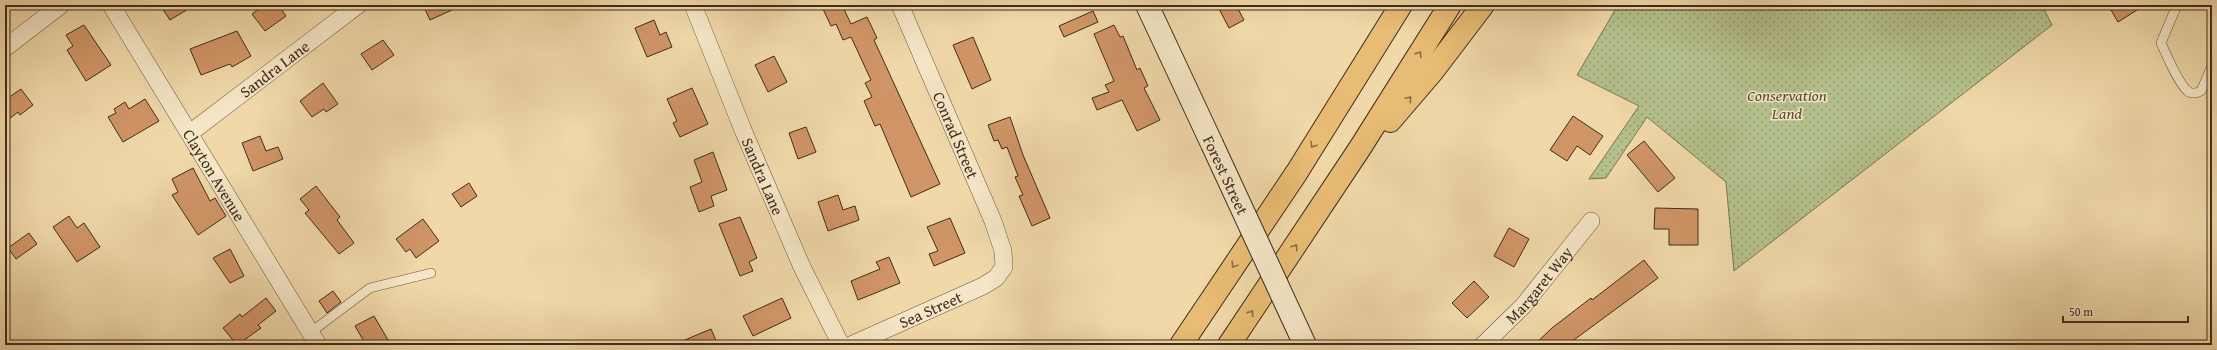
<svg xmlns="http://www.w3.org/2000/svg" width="2217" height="350" viewBox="0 0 2217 350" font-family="'Gentium Book Plus',serif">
	<defs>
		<pattern id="park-dots" width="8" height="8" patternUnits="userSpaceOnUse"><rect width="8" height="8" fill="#b4c08c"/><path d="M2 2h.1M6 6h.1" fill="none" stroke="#949c72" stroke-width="1.8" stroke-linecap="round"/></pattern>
	</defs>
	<rect width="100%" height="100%" fill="#f0d8a9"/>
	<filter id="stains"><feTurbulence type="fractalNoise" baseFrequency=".005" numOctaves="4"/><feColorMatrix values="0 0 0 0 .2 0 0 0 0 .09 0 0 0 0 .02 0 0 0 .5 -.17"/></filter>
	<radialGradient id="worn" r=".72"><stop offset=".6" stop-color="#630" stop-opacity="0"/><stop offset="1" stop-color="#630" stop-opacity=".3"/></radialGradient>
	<polygon fill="url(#park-dots)" stroke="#7a7653" points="1618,5 2042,5 2052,25 1734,271 1726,182 1647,117 1606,178 1589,179 1639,106 1577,75"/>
	<g fill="#d09567" stroke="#412c1a">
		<polygon points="160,5 195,5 170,20"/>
		<polygon points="264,5 278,5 286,16 265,31 252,14"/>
		<polygon points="423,5 463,5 430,20"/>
		<polygon points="833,5 842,5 851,24 867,17 877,38 874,40 940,184 911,197 880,124 875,126 864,101 872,97 865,83 871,80 851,37 843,40 836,24 831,26 823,9"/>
		<polygon points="1217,5 1236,5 1244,20 1229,28"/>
		<polygon points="2108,5 2145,5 2118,22"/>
		<polygon points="1093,11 1098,22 1064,37 1059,26"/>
		<polygon points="654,20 660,35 666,32 672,47 647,57 635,28"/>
		<polygon points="84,25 111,65 86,81 67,50 73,46 66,35"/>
		<polygon points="1114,25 1120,37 1123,36 1137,70 1140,68 1148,86 1144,88 1160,120 1137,131 1122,100 1097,110 1092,98 1109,92 1105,85 1114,81 1094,34"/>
		<polygon points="237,31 251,56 232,67 230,64 201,75 190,49"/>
		<polygon points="973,37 991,80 972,89 953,45"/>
		<polygon points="383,40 394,55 372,70 361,54"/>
		<polygon points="774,56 787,82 768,92 755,65"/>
		<polygon points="323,83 338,104 326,112 324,109 312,117 300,101"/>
		<polygon points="692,88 708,124 680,137 673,123 677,121 667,99"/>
		<polygon points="21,89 33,105 20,115 18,112 5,122 5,100"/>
		<polygon points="145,99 159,121 123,142 108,117 116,113 114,109 125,102 129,109"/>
		<polygon points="1573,116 1603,136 1590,155 1577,146 1567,161 1550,150"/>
		<polygon points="1010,117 1023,155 1050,218 1032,226 1019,196 1023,195 1015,177 1018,176 1007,147 1002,149 998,140 994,141 988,125"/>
		<polygon points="806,127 816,152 798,159 789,133"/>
		<polygon points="260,136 266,151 278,147 283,159 253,171 242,143"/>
		<polygon points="1644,141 1675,178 1658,192 1627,155"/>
		<polygon points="713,152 727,190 711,196 714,206 699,212 690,187 702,182 694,160"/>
		<polygon points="193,168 210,201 215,198 226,216 198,235 172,195 178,192 172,179"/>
		<polygon points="469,183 477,196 461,207 452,194"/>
		<polygon points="316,186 340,217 337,220 354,243 339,254 305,213 309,210 300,199"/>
		<polygon points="838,195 843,210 855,206 859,220 828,231 818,202"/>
		<polygon points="1655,208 1698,209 1698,245 1669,245 1669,229 1654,229"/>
		<polygon points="69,216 77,228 84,223 100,247 77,262 53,227"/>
		<polygon points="740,217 757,258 749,262 753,271 740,276 719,224"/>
		<polygon points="950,218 965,253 934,266 929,254 938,251 927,227"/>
		<polygon points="423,219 439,241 416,258 410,249 406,252 396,239"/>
		<polygon points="1509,228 1529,239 1514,267 1494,256"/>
		<polygon points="29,233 37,244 16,259 8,248"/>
		<polygon points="230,249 244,276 230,283 213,258"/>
		<polygon points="889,257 900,283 858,300 851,281 880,269 876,262"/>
		<polygon points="1644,260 1658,278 1567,345 1534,345 1552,328 1591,298 1592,300"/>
		<polygon points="1474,281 1489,297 1467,318 1452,303"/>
		<polygon points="333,291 341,302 327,313 319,301"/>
		<polygon points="266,298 276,311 258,325 261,328 237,345 223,328 240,314 242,317"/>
		<polygon points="782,298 791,318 753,336 743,316"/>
		<polygon points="374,316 391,345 366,345 355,326"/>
		<polygon points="711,329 718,345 673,345"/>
	</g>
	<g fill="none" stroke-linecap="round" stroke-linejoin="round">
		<defs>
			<g id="lane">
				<path d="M 2177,5 L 2161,43 C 2166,54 2180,87 2189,92 C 2193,94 2197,93 2201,91 L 2212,66"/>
				<polyline points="311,332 370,288 431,273"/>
			</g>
			<g id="street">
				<path id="s1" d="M 111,5 L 318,345"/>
				<path id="s2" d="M 693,5 L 743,130 L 802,267 L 841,345"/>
				<polyline points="5,48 61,5"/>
				<path id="s3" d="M 190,133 L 358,5"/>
				<path id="s4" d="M 851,345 L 983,286 L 996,278 L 1004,267 L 1003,251 L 993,221 L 900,5"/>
				<path id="s5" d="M 1483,345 L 1523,306 L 1591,221"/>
			</g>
			<polyline id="secondary" points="1147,5 1212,144"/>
			<g id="highway">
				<polyline points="1390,121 1432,72 1483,5"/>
				<polyline points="1181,345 1297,172 1401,5"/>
				<polyline points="1229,345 1360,148 1450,5"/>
			</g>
		</defs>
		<use href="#lane" stroke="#6d573e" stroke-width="10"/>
		<use href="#street" stroke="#6d573e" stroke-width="18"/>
		<use href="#secondary" stroke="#412c1a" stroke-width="24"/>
		<use href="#highway" stroke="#412c1a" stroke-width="24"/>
		<use href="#lane" stroke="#f5e6c7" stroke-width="9"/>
		<use href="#street" stroke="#f5e6c7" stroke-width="17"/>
		<use href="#secondary" stroke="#f5e6c7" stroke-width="22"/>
		<use href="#highway" stroke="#e8bc74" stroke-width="22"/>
		<defs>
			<polyline id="secondary-bridge" points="1212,144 1305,345"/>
		</defs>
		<use href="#secondary-bridge" stroke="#412c1a" stroke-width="24" stroke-linecap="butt"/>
		<use href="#secondary-bridge" stroke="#f5e6c7" stroke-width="22"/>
	</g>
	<defs><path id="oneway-chevron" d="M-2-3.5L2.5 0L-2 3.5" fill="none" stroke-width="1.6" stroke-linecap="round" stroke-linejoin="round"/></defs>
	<g stroke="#8c6d42">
		<use href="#oneway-chevron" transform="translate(1419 54) rotate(-58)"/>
		<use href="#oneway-chevron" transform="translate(1409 99) rotate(-49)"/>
		<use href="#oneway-chevron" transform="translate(1313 145) rotate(122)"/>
		<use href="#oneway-chevron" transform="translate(1295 247) rotate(-56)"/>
		<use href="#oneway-chevron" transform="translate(1234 265) rotate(124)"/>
		<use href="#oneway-chevron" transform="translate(1251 313) rotate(-56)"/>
	</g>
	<g text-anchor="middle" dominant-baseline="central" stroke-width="3" stroke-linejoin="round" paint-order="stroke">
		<g font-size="16" fill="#412c1a" stroke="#f5e6c7">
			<text stroke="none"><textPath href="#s3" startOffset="106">Sandra Lane</textPath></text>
			<text transform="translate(956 135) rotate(67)">Conrad Street</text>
			<text stroke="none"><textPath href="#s1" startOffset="199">Clayton Avenue</textPath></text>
			<text transform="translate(1226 175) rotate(65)">Forest Street</text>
			<text stroke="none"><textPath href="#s2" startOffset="185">Sandra Lane</textPath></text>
			<text stroke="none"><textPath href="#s5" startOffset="82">Margaret Way</textPath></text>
			<text stroke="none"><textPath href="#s4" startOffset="87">Sea Street</textPath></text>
		</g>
		<g font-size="16" font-style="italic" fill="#584a31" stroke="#f5e6c7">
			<text x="1787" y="95">Conservation<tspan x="1787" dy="18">Land</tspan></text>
		</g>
	</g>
	<rect width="2217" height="350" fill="none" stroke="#f0d8a9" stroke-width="20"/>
	<rect x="6" y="6" width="2205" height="338" fill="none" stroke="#412c1a" stroke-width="2"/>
	<rect x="10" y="10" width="2197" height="330" fill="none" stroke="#412c1a"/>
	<path d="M2063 316v6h125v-6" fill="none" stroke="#412c1a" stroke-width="2"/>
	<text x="2069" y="316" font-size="12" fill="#412c1a" stroke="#f5e6c7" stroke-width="3" paint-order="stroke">50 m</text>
	<rect width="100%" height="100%" filter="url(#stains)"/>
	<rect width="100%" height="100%" fill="url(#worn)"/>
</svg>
